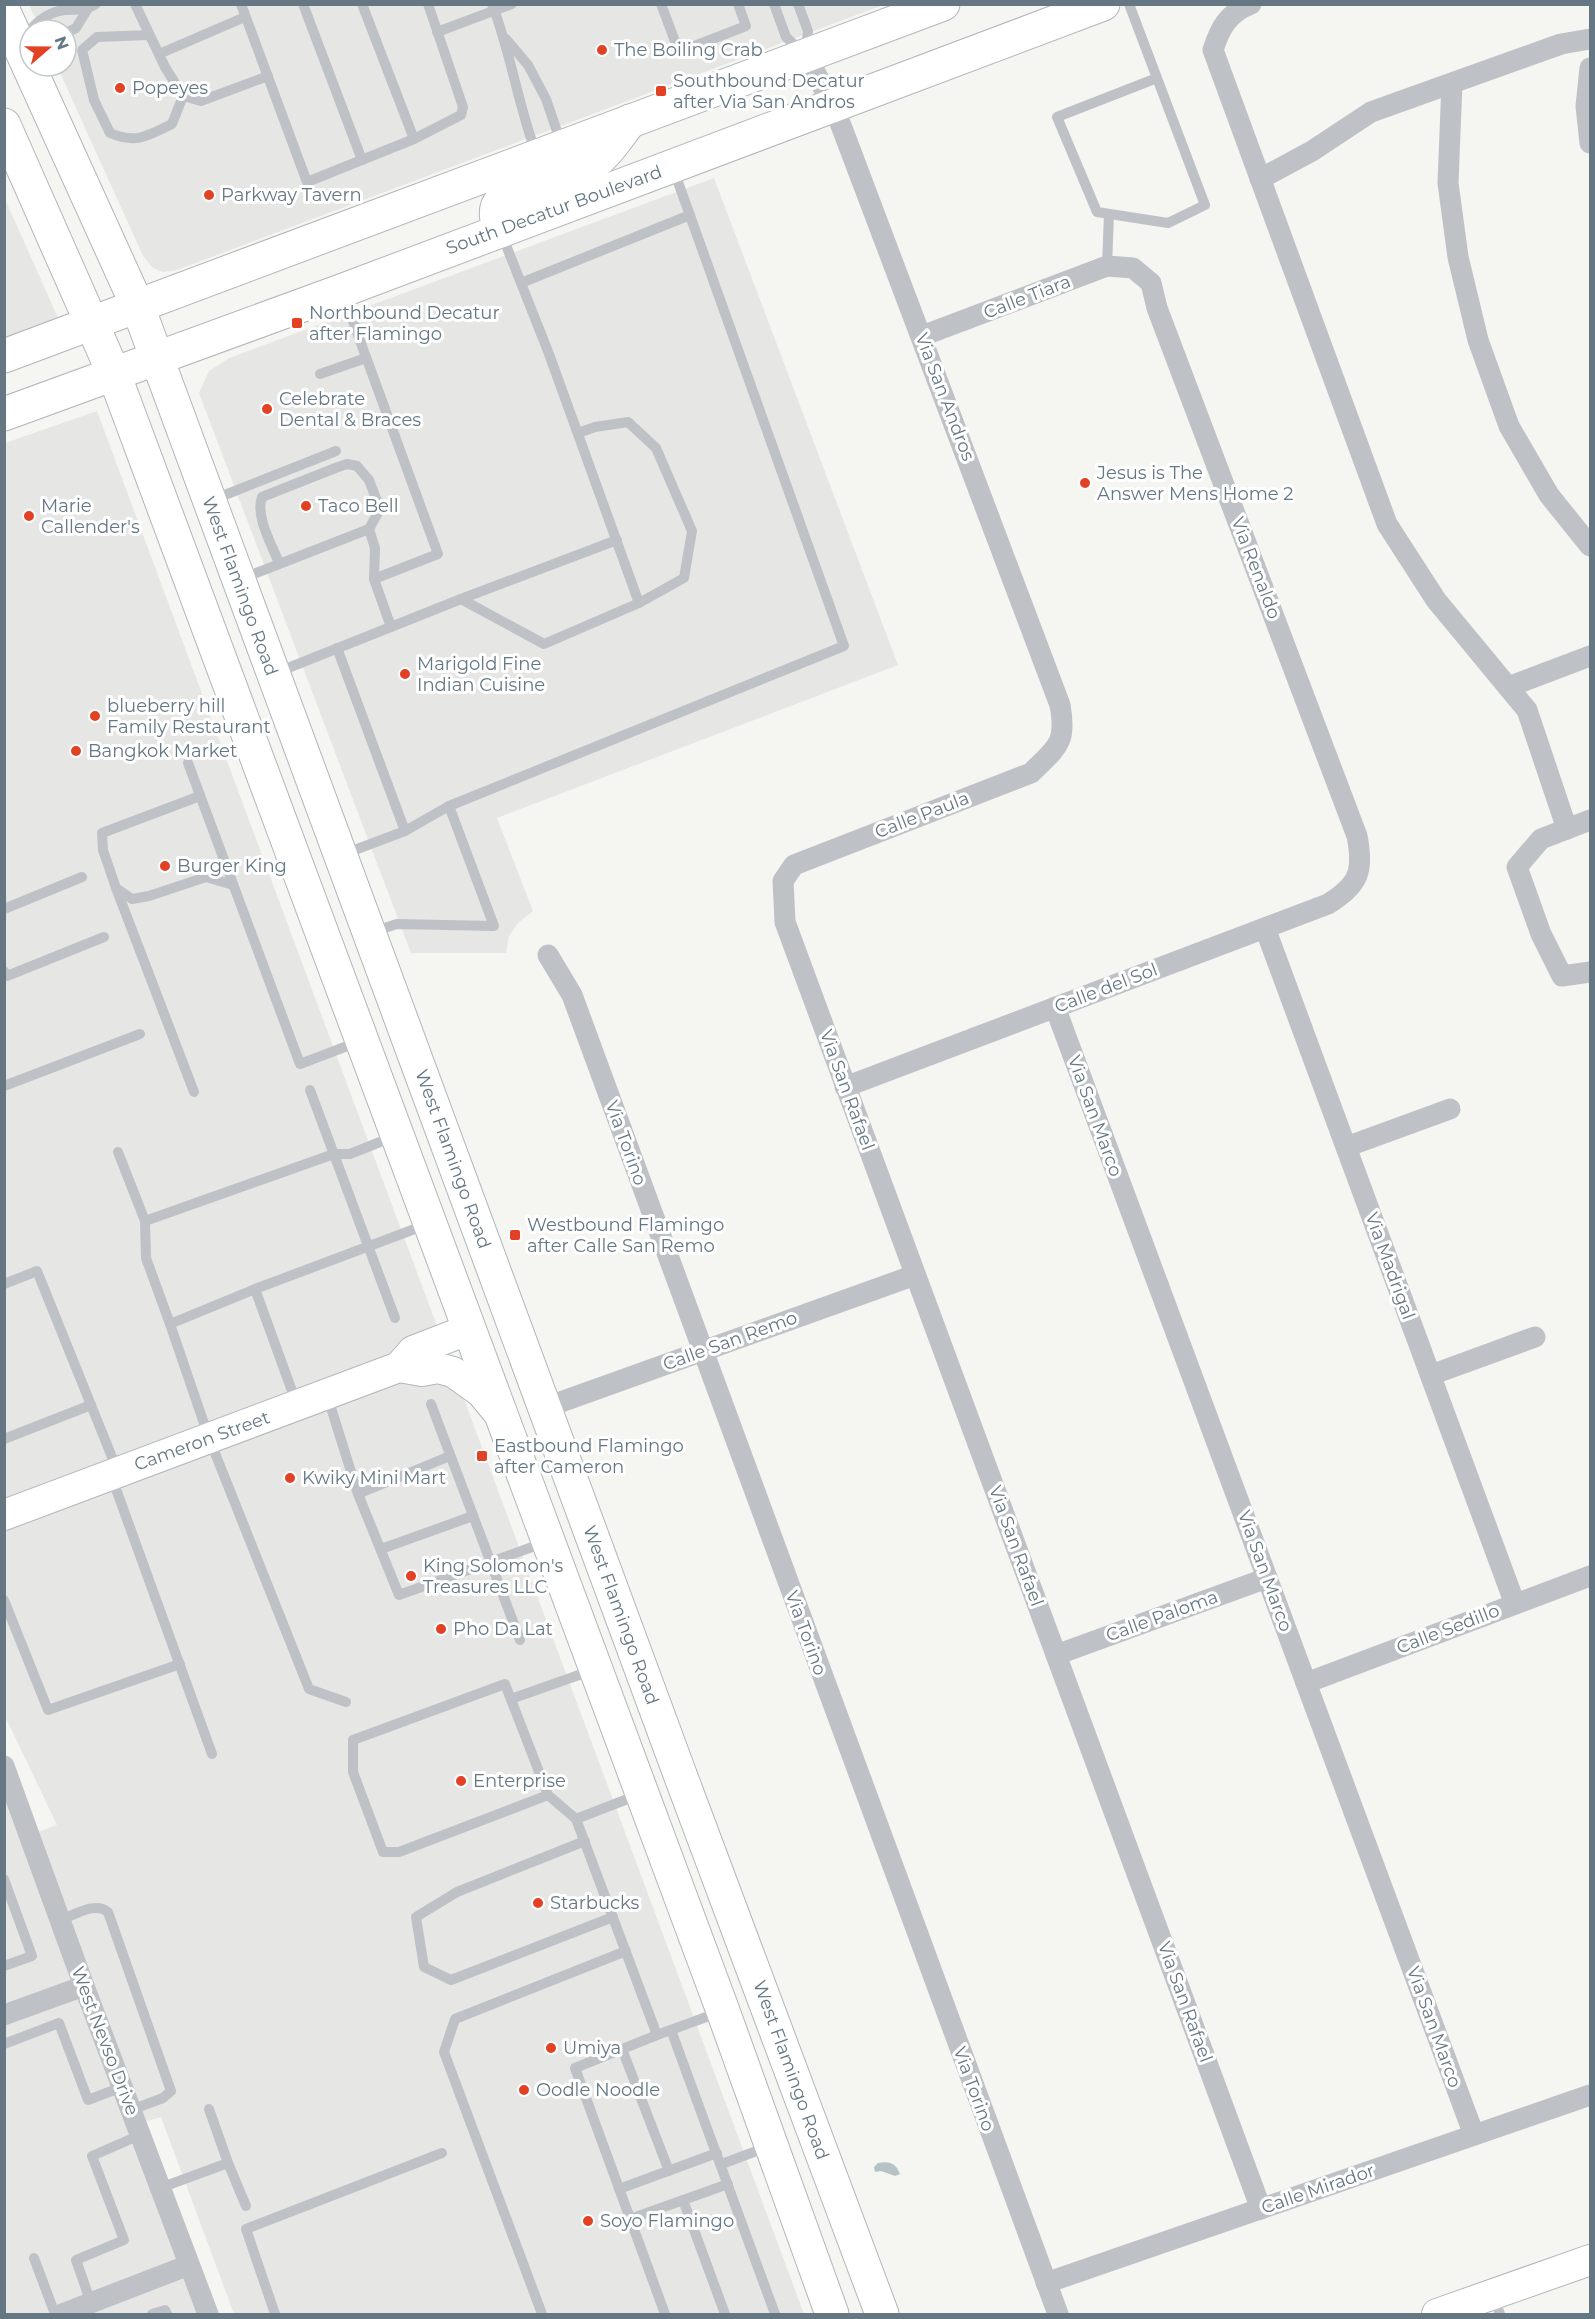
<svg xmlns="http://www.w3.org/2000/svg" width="1595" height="2319" viewBox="0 0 1595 2319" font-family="Montserrat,sans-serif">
	<rect width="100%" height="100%" fill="#f5f5f1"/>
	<g fill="#e6e7e5">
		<polygon points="29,5 883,5 177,270 163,272 153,268 143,256 57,66 66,66 66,30 41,30"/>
		<polygon points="714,178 898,665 497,818 533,911 518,923 509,936 506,953 411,953 199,393 209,371 229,358"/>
		<polygon points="4,197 59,320 4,340"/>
		<polygon points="97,411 804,2314 234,2314 161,2117 137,2124 208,2314 5,2314 4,1766 30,1835 57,1825 4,1714 5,443"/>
	</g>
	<path fill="#b5c3c6" d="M 878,2163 C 889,2161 896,2163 900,2174 L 895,2176 L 881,2171 L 875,2172 L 874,2167 Z"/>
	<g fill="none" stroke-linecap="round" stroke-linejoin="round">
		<defs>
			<g id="secondary">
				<polyline points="399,1367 422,1371 438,1368 453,1372 481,1392 500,1415"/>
				<polyline points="4,1515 399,1367 413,1351 470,1329"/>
				<polyline points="1437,2314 1590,2260"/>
			</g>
			<g id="primary">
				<polyline points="4,12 138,307 681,1777 882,2314"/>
				<polyline points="4,125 114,374 723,2011 832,2314"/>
				<path d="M 500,230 C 497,220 493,210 501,201 C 530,187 566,183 593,164 C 608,153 618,136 630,121"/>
				<polyline points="4,356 943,4"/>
				<polyline points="4,414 341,291 1103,4"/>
			</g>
		</defs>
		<use href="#secondary" stroke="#b0b6ba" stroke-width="32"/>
		<use href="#primary" stroke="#b1b6ba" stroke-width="35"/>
		<g stroke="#bec2c6" stroke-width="10">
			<polyline points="135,4 165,67 183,96 201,101 268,76"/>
			<polyline points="241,4 307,182 414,139 461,115 463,107 428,4"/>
			<polyline points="303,4 362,160"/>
			<polyline points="362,4 414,139"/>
			<path d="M 492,4 C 511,53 518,105 536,153"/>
			<polyline points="661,4 679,52 746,26 738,4"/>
			<polyline points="774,4 786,37 801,51"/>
			<polyline points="798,4 808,31 806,49"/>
			<polyline points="1129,4 1205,205 1168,223 1097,212 1057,117 1157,78"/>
			<polyline points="437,32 512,4"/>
			<polyline points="66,33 76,28 87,10"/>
			<path d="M 149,35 L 97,37 L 82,50 L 94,100 L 110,133 C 136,144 148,136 172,124 L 183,96"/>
			<polyline points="506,39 528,65 546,99 561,143"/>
			<path d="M 22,40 C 34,25 44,13 64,10 C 76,9 85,11 96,4"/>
			<polyline points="159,54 245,17"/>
			<polyline points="502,235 549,354 639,603 684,578 692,531 656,448 628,422 595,427 578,433"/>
			<polyline points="1107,266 1109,214"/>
			<polyline points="521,283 690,215"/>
			<polyline points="343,294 438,554 374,579 391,627"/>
			<polyline points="320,374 366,358"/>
			<polyline points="212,500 336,451"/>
			<path d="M 279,563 C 272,545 255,516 262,497 L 338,467 L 347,464 L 357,466 L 369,480 L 380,509 L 369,529"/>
			<polyline points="241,579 369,529 375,548 374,579"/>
			<polyline points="461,599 617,540"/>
			<polyline points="337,648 405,831 344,854"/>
			<polyline points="278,672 461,599 544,644 639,603"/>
			<polyline points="188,763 300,1064 358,1042"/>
			<polyline points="200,796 102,833 103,850 116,888 132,899 149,896 206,877 233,885"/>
			<polyline points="405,831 449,806 844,646 673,168"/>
			<polyline points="116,888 194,1092"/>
			<polyline points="4,909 82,877"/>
			<polyline points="372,932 397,924 494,926 449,806"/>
			<polyline points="4,971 7,976 104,937"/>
			<polyline points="4,1086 140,1034"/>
			<polyline points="310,1090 395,1318"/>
			<polyline points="118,1152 145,1221 334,1154 350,1154 395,1136"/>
			<polyline points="145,1221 146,1258 170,1324 255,1289"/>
			<polyline points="4,1284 37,1271 118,1472"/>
			<polyline points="170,1324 209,1438 309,1689 346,1702"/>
			<polyline points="327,1395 358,1494 399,1595 546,1542"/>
			<polyline points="296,1402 255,1289 428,1224"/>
			<polyline points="431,1404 520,1640"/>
			<polyline points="4,1439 91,1405"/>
			<polyline points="112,1478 212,1754"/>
			<polyline points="358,1494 450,1456"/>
			<polyline points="381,1549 473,1516"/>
			<polyline points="4,1600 48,1710 180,1664"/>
			<polyline points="511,1699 593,1670"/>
			<polyline points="548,1795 399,1852 383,1852 353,1772 353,1740 505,1684 548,1795 576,1819 657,2035 720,2012"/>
			<polyline points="576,1819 638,1795"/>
			<polyline points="585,1841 457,1892 416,1917 424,1967 451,1980 613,1917"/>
			<polyline points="4,1879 32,1956 4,1966"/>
			<path d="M 60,1920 C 75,1915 95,1901 108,1912 L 171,2091 L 163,2098 L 131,2110"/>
			<polyline points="671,2030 775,2314"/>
			<polyline points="657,2035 575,2068 665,2314"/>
			<polyline points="4,2044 59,2023 88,2100 122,2087"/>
			<polyline points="622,2049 669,2171"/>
			<polyline points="209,2109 228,2163"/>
			<polyline points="722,2164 767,2147"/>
			<polyline points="160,2188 228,2163 246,2206"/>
			<polyline points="619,2189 717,2153"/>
			<polyline points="683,2200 725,2314"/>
			<polyline points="630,2219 728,2184"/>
			<polyline points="34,2258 55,2314"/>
			<polyline points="1493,2295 1500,2314"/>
			<polyline points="91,2303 76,2260 124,2240 92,2156 140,2135"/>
			<polyline points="152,2314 165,2310 167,2314"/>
			<polyline points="275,2314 246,2229 442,2153"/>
			<polyline points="542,2314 444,2052 455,2019 626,1951"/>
		</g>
		<g stroke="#bec2c6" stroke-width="21">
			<path d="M 1251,4 C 1228,13 1220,28 1213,50 L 1387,524 L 1436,600 L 1527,710 L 1567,829"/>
			<path d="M 806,55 L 833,106 L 842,128 L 1060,705 C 1067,744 1057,747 1031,773 L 794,865 L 783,881 L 785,922 L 1261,2209"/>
			<polyline points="1590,68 1586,106 1590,143"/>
			<polyline points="1452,83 1448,183 1458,257 1478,340 1509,426 1549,495 1590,546"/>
			<polyline points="1260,179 1312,151 1371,112 1561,44 1590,39"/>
			<polyline points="1508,687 1590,656"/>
			<polyline points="1590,820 1541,839 1517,867 1541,934 1562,976 1590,972"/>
			<polyline points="1265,928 1515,1604"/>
			<polyline points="548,955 572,995 1058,2314"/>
			<polyline points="1055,1007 1474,2135"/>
			<path d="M 845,1087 L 1328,904 C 1359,885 1364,871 1357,836 L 1157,308 L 1151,283 L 1133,268 L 1107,266 L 922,336"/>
			<polyline points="1346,1147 1450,1109"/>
			<polyline points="1431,1375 1535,1337"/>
			<polyline points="544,1408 915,1275"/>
			<polyline points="1056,1655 1267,1578"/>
			<polyline points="1306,1683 1590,1576"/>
			<polyline points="4,1766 84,1986 208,2314"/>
			<polyline points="4,2015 84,1986"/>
			<polyline points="1046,2283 1590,2095"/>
			<polyline points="62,2314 189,2265"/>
		</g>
		<use href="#secondary" stroke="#fff" stroke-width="30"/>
		<use href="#primary" stroke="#fff" stroke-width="33"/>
	</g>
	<g fill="#e34124" stroke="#fff" stroke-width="2">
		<circle cx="602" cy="50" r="6"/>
		<circle cx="120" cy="88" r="6"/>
		<rect x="655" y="85" width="12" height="12" rx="3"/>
		<circle cx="209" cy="195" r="6"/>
		<rect x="291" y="317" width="12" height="12" rx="3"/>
		<circle cx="267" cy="409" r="6"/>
		<circle cx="1085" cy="483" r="6"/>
		<circle cx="306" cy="506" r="6"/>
		<circle cx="29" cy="516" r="6"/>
		<circle cx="405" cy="674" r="6"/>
		<circle cx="95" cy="716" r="6"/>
		<circle cx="76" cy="751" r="6"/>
		<circle cx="165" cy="866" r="6"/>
		<rect x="509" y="1229" width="12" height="12" rx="3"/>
		<rect x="476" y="1450" width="12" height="12" rx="3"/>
		<circle cx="290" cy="1478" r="6"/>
		<circle cx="411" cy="1576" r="6"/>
		<circle cx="441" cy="1629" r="6"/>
		<circle cx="461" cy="1781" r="6"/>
		<circle cx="538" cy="1903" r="6"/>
		<circle cx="551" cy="2048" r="6"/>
		<circle cx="524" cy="2090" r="6"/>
		<circle cx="588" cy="2221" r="6"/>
	</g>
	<g text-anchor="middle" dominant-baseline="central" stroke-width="6" stroke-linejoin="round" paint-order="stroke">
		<g font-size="18" fill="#647783" stroke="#fff" text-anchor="start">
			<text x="614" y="50">The Boiling Crab</text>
			<text x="673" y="81">Southbound Decatur<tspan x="673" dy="21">after Via San Andros</tspan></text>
			<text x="132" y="88">Popeyes</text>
			<text x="221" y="195">Parkway Tavern</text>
			<text x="309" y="313">Northbound Decatur<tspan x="309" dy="21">after Flamingo</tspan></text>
			<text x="279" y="399">Celebrate<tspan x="279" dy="21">Dental &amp; Braces</tspan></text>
			<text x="1097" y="473">Jesus is The<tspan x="1097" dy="21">Answer Mens Home 2</tspan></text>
			<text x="41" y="506">Marie<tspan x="41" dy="21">Callender's</tspan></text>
			<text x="318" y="506">Taco Bell</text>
			<text x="417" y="664">Marigold Fine<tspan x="417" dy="21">Indian Cuisine</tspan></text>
			<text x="107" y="706">blueberry hill<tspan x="107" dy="21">Family Restaurant</tspan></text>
			<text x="88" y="751">Bangkok Market</text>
			<text x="177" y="866">Burger King</text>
			<text x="527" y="1225">Westbound Flamingo<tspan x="527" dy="21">after Calle San Remo</tspan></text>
			<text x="494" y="1446">Eastbound Flamingo<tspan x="494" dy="21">after Cameron</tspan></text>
			<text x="302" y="1478">Kwiky Mini Mart</text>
			<text x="423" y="1566">King Solomon's<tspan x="423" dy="21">Treasures LLC</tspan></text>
			<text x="453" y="1629">Pho Da Lat</text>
			<text x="473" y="1781">Enterprise</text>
			<text x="550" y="1903">Starbucks</text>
			<text x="563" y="2048">Umiya</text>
			<text x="536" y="2090">Oodle Noodle</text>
			<text x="600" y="2221">Soyo Flamingo</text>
		</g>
		<g font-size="18" fill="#647783" stroke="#fff">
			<text transform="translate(554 210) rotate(-20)">South Decatur Boulevard</text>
			<text transform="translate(1027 297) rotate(-21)">Calle Tiara</text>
			<text transform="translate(945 397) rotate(69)">Via San Andros</text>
			<text transform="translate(1256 568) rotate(69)">Via Renaldo</text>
			<text transform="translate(240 586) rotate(70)">West Flamingo Road</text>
			<text transform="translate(922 815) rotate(-21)">Calle Paula</text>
			<text transform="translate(1106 988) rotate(-21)">Calle del Sol</text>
			<text transform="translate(847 1090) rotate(70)">Via San Rafael</text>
			<text transform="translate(1095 1116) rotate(70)">Via San Marco</text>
			<text transform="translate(626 1143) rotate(70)">Via Torino</text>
			<text transform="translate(453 1159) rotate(70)">West Flamingo Road</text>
			<text transform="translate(1390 1266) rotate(70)">Via Madrigal</text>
			<text transform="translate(730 1341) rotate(-20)">Calle San Remo</text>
			<text transform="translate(202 1441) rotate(-20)">Cameron Street</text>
			<text transform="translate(1016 1546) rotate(70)">Via San Rafael</text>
			<text transform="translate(1265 1571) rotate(70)">Via San Marco</text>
			<text transform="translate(621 1615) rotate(70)">West Flamingo Road</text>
			<text transform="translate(1162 1616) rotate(-20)">Calle Paloma</text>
			<text transform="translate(1448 1629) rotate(-21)">Calle Sedillo</text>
			<text transform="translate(806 1633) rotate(70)">Via Torino</text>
			<text transform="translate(1185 2002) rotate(70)">Via San Rafael</text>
			<text transform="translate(1434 2027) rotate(70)">Via San Marco</text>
			<text transform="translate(105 2041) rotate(69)">West Nevso Drive</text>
			<text transform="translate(791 2070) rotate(70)">West Flamingo Road</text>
			<text transform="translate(974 2089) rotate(70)">Via Torino</text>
			<text transform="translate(1318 2189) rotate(-19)">Calle Mirador</text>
		</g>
	</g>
	<rect width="1595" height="2319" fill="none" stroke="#647783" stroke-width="12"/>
	<g transform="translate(48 48) rotate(70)"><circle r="28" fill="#ffffff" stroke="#c1c9cd" stroke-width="1.5"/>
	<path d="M0-4.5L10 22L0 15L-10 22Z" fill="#e34124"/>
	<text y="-9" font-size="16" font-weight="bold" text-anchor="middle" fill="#647783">N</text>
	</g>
</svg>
